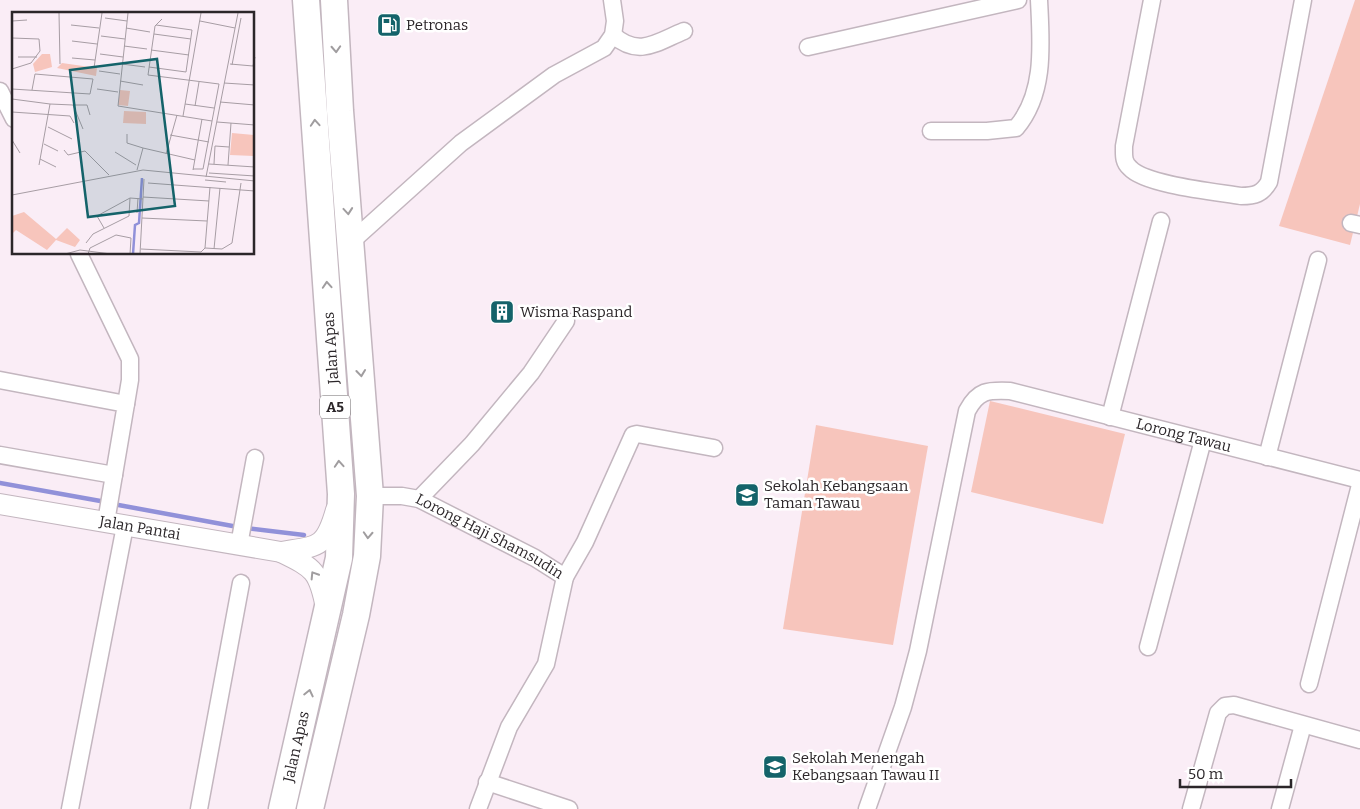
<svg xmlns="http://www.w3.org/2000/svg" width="1360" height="809" viewBox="0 0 1360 809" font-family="Bitter,serif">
	<rect width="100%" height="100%" fill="#faedf6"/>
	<g fill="#f7c5bc">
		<polygon points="1355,0 1360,0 1360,204 1350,245 1279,226"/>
		<polygon points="990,401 1125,434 1103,524 971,492"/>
		<polygon points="816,425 928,446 893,645 783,629"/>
	</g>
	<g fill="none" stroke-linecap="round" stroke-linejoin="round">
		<g stroke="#9191d9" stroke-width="4.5">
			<polyline points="0,483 106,502"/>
			<polyline points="113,504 238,527"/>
			<polyline points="246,528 304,535"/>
		</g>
		<defs>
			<g id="minor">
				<path d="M 1152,0 L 1124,146 C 1124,155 1123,162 1130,168 C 1145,185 1217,192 1241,196 C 1255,196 1262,194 1269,182 L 1303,0"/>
				<path d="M 613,35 C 639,58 657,42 684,31"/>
				<polyline points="808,47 1018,0"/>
				<polyline points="0,91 14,119"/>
				<path d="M 931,131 L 987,131 L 1016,128 C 1046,93 1041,43 1039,0"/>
				<polyline points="1351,223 1360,225"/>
				<polyline points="351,242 461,143 554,75 604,48 613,35 615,21 612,0"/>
				<polyline points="79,254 130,359 130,380 126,404"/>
				<polyline points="0,380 126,404 106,522"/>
				<polyline points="1110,417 1161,221"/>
				<polyline points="0,455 114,475"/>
				<polyline points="1267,457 1318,260"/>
				<path id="s1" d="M 370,496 L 402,496 L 419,499 L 535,558 L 565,577 L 546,664 L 509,727 L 478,809"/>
				<polyline points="419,499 472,444 531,373 566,321"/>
				<polyline points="239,545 255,458"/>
				<polyline points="565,577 585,542 633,435 637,434 714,448"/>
				<polyline points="1148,647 1203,440"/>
				<polyline points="1309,684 1360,485"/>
				<polyline points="487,782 569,809"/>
				<polyline points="70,809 125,526"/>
				<polyline points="199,809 241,583"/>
				<path id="s2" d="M 867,809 L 903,707 L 918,651 L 967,411 C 978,390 988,390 1010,391 L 1360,480"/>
				<polyline points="1191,809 1218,713 1225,706 1234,705 1360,740"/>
				<polyline points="1280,809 1303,725"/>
			</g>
			<g id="tertiary">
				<path id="s3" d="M 0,504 L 281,552 C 318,546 325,549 336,510"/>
				<path d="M 281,552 C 314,568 319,571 326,608"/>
			</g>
			<g id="trunk">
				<path id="s4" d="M 282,809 L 339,558 L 341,494 L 306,0"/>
				<polyline points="310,809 356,615 367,556 370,496 340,111 334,0"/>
			</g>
		</defs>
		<use href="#minor" stroke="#c3b6bf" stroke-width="19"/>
		<use href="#tertiary" stroke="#c3b6bf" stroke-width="22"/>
		<use href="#trunk" stroke="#c3b6bf" stroke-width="29"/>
		<use href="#minor" stroke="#fff" stroke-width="16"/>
		<use href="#tertiary" stroke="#fff" stroke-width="20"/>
		<use href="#trunk" stroke="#fff" stroke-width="26"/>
	</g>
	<defs><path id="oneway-chevron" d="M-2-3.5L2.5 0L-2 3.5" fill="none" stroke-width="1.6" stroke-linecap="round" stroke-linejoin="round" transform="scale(1.25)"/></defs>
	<g stroke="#a09d9f">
		<use href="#oneway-chevron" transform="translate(336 49) rotate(87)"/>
		<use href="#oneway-chevron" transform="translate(315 123) rotate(-94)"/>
		<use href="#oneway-chevron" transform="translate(348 211) rotate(85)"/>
		<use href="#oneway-chevron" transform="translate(327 285) rotate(-94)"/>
		<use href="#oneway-chevron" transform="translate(361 373) rotate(84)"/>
		<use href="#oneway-chevron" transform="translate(339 464) rotate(-94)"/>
		<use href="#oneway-chevron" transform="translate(368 535) rotate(93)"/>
		<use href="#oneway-chevron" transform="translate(314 575) rotate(-122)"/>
		<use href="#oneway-chevron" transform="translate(309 693) rotate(-77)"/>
	</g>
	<defs>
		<symbol id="fuel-square" viewBox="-11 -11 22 22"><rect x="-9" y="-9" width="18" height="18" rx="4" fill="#14636a" stroke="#fff"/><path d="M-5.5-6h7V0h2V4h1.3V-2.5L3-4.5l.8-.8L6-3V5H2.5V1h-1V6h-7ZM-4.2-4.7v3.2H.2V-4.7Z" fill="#fff"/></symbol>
		<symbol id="building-square" viewBox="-11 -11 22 22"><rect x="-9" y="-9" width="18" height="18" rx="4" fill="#14636a" stroke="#fff"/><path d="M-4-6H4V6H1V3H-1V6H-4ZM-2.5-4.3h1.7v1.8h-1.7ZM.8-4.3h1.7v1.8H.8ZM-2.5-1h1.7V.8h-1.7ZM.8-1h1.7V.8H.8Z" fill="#fff"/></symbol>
		<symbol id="school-square" viewBox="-11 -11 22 22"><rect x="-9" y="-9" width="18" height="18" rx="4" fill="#14636a" stroke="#fff"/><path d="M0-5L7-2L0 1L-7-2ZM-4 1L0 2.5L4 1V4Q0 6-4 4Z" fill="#fff"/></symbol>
	</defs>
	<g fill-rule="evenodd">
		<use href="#fuel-square" x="375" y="11" width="28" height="28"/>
		<use href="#building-square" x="488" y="298" width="28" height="28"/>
		<use href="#school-square" x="733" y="481" width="28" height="28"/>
		<use href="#school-square" x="761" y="753" width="28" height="28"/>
	</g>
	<g text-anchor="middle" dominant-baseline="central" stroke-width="5" stroke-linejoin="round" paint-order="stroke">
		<rect fill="#fff" stroke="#6b6769" stroke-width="1" x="320" y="395.5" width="30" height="23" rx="4"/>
		<g font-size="14" font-weight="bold" fill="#2b2629">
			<text x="335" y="407">A5</text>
		</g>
		<g font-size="15" fill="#2b2629" stroke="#fff" text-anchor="start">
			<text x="406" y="25">Petronas</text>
			<text x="520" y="312">Wisma Raspand</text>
			<text x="764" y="486">Sekolah Kebangsaan<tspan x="764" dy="17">Taman Tawau</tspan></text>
			<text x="792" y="758">Sekolah Menengah<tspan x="792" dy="17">Kebangsaan Tawau II</tspan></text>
		</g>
		<g font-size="15" fill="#2b2629" stroke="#fff">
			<text transform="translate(331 348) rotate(-94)">Jalan Apas</text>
			<text stroke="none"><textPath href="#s2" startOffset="642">Lorong Tawau</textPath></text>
			<text stroke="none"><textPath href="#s3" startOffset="142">Jalan Pantai</textPath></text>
			<text stroke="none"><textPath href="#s1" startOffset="129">Lorong Haji Shamsudin</textPath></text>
			<text stroke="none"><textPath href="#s4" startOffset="64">Jalan Apas</textPath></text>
		</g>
	</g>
	<g transform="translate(12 12)">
		<rect width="242" height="242" fill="#faedf6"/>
		<path d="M 30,42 L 38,42 L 40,55 L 23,60 L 21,52 ZM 50,51 L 85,56 L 84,64 L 45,56 ZM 108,78 L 118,79 L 116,94 L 106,93 ZM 112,99 L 134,100 L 134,112 L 111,111 ZM 220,121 L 242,123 L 242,144 L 218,143 ZM 12,200 L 44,227 L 55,216 L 68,228 L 63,235 L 44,228 L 35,238 L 4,218 L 0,222 L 0,204 Z" fill="#f7c5bc"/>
		<path fill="none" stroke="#9191d9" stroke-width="2.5" d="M 121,242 L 123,213 L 127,211 L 130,166"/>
		<path fill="none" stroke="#a79da4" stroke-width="1" d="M 47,1 L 48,52M 116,1 L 106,94 L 200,109M 93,6 L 115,9M 150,7 L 143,14 L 136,63 L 207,72M 0,9 L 15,8M 188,9 L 223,16M 59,13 L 87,16M 144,13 L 180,18 L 174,60M 114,16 L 138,20M 142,22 L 179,27M 89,24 L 113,27M 0,26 L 27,27 L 28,39 L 19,51 L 0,57M 60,29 L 85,32M 112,34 L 135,37M 139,38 L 177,43M 88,42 L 111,45M 6,45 L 25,45M 60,46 L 83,48M 110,52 L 133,55M 218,52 L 241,54 L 243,45M 220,53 L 229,6M 137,55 L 174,60M 82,56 L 90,1M 87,59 L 108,62M 108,69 L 131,73M 212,71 L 243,73M 0,77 L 78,82 L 81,67 L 23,62 L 20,78M 85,77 L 106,80M 0,87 L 38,92 L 27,153M 208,90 L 243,93M 38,92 L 61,93 L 71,117M 173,92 L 202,96M 61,93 L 75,93 L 78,103M 183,94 L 187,70M 0,100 L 58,104 L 62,111M 171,104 L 189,1M 205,110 L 243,113M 36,115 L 60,127M 115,122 L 115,131 L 131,136M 158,123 L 197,130M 0,128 L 8,141M 32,132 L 46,139M 52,138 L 56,143 L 73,139 L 97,163M 103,140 L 124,153M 154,142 L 165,103M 28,147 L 44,155M 197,152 L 243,155M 202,152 L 203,134 L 217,135M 216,153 L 219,111M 181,157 L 191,157 L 207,72M 125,158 L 131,136 L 183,148M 181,158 L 190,107M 197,161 L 243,164M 194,165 L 226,1M 193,168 L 214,170M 136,171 L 243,179M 0,183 L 131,158 L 243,169M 131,185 L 197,189M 125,201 L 126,186M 130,206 L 195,209M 92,216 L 85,204 L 118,186M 74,231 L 81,222 L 117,204 L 118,186 L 131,187M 193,236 L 198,175M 129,237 L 189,240 L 193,236 L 210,237 L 220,231 L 229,171M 202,237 L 208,176M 53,242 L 68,238 L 99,242M 76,242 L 78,236 L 104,223 L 119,226 L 118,242M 128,242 L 132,167"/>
		<path fill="#14636a" fill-opacity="0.15" stroke="#14636a" stroke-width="2.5" d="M 145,47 L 163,194 L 76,205 L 58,58 Z"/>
		<rect width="242" height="242" fill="none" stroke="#2b2629" stroke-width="2.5"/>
	</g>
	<path d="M1180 779v8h111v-8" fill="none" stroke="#2b2629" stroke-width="2.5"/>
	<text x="1188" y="779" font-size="15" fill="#2b2629" stroke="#ffffff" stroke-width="4" paint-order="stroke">50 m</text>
</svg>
